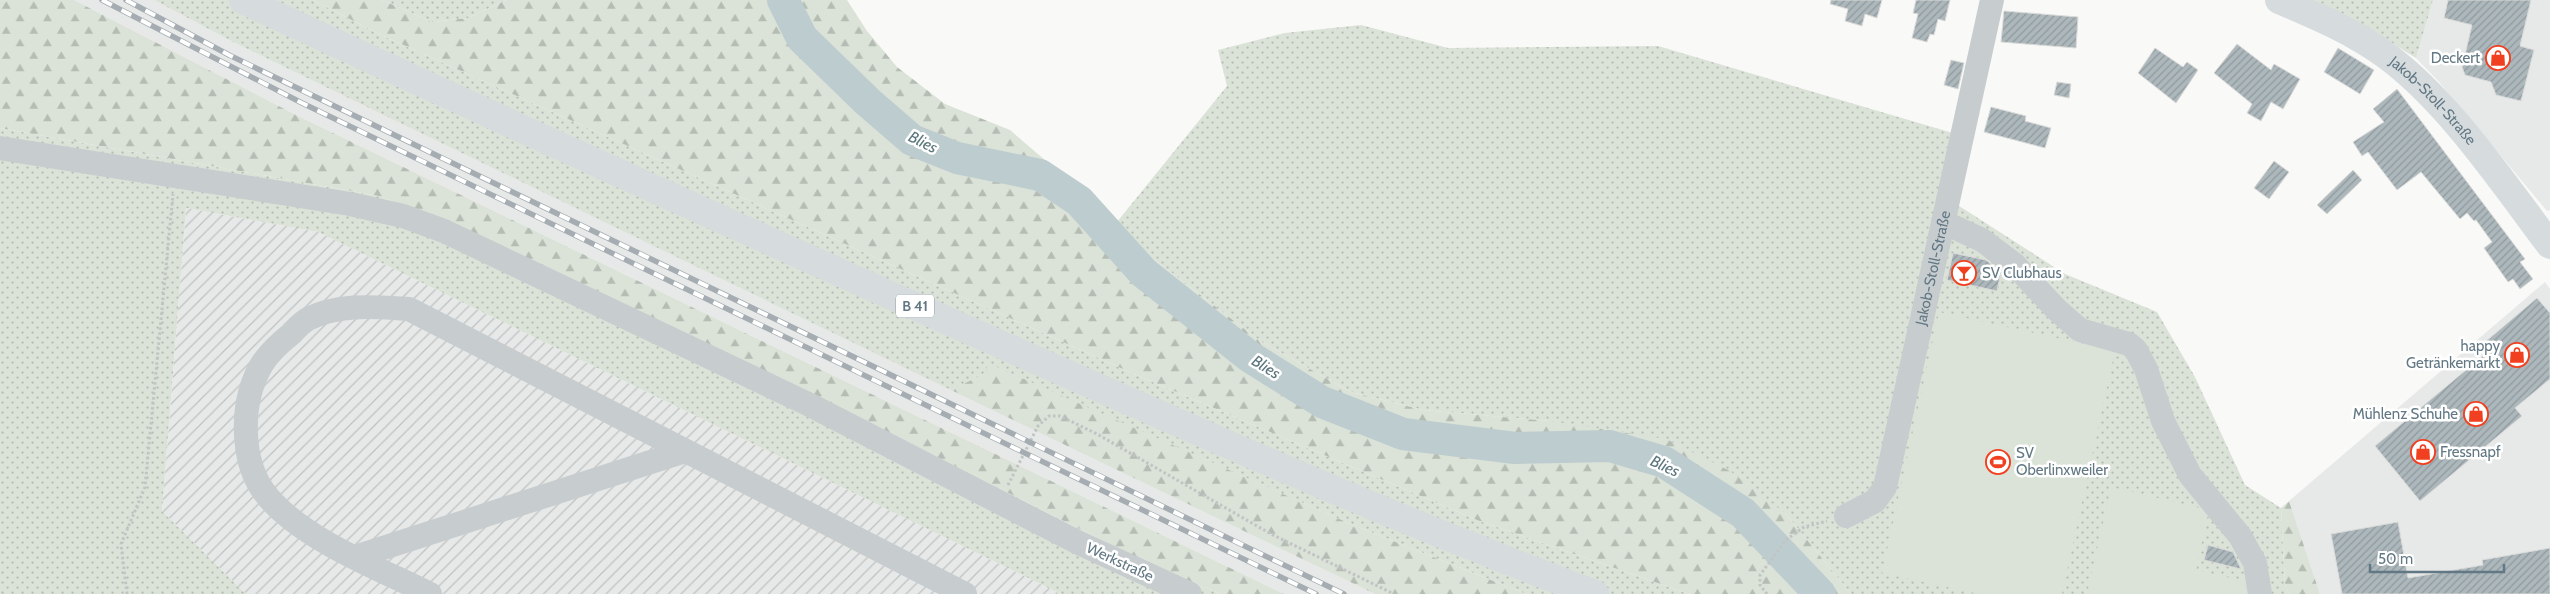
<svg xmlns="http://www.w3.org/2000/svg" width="2550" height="594" viewBox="0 0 2550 594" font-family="Cabin,sans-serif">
	<defs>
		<pattern id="industrial-furrows" width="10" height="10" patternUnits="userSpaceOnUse" patternTransform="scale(1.25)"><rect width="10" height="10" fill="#e7e9e8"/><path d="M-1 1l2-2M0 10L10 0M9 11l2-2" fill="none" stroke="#bfc2c2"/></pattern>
		<pattern id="grass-dots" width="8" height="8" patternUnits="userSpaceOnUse" patternTransform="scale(1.25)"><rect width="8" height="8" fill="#dbe2d7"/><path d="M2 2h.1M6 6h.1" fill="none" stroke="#b5bcb4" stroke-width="1.8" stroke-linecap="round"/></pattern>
		<pattern id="forest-firs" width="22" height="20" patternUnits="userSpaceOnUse" patternTransform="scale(1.25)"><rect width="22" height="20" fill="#dbe2d7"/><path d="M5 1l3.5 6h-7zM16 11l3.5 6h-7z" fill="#b5bcb4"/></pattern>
		<pattern id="building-hatch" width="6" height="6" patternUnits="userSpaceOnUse" patternTransform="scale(1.25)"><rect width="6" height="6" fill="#adb8bc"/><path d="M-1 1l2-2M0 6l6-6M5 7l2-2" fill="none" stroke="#909a9e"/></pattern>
	</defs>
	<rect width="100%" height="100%" fill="#f9f9f7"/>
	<g fill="#e7e9e8">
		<polygon points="74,0 154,0 235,43 1375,594 1284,594 296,115"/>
		<polygon points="2433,0 2550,0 2550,210 2547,211 2439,82 2416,58"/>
		<polygon points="2545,282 2550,289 2550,594 2320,594 2289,501"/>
	</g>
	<polygon fill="url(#industrial-furrows)" points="186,208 318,232 1061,594 246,594 162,511"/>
	<g fill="url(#grass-dots)">
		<polygon points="154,0 313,0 377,33 1134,374 1477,520 1689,594 1526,594 1353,525 988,364 987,373 951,390 235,43"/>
		<polygon points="382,0 507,0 468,18 432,22"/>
		<polygon points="2315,0 2433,0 2416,58 2356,21"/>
		<polygon points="1361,25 1448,48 1658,46 1956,134 1942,195 2065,274 2157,312 2195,377 2245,485 2281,508 2285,585 2289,594 1851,594 1786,514 1550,421 1423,410 1351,392 1260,341 1141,249 1117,222 1227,86 1218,50 1285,33"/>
		<polygon points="0,128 379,196 447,224 814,395 1167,573 1221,594 1061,594 318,232 186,208 162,511 246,594 0,594"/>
	</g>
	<g fill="url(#forest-firs)">
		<polygon points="0,0 74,0 296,115 1284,594 1221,594 1167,573 814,395 447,224 379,196 0,128"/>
		<polygon points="313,0 382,0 432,22 468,18 507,0 847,0 867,31 897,67 945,104 1010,130 1117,222 1141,249 1260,341 1351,392 1423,410 1550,421 1666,439 1730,471 1786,514 1851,594 1689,594 1477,520 1134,374 377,33"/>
		<polygon points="988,363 1353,525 1526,594 1375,594 951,390 986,373"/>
		<polygon points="2289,501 2320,594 2289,594 2285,585 2281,508"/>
	</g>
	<g fill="#dbe2d7">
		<polygon points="1939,312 2115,351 2062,594 1979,594 1882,573"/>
		<polygon points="2111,487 2209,510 2196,570 2248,582 2245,594 2087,594"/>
	</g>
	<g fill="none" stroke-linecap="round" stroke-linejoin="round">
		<polyline stroke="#bdcccf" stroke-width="32" points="783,0 802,38 868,102 912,140 957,158 1040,175 1079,201 1144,273 1250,357 1322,402 1403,434 1515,448 1610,446 1664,462 1743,513 1820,594"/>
	</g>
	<g fill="url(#building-hatch)" stroke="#dbdbd9">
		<polygon points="1831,0 1882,0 1877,18 1865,14 1862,26 1845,21 1848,9 1830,4"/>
		<polygon points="1916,0 1950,0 1945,21 1938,19 1934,35 1930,34 1927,42 1912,38 1918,14 1913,13"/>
		<polygon points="2448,0 2531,0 2520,46 2534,50 2521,101 2496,95 2491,82 2465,75 2462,67 2472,25 2444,18"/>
		<polygon points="2004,11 2078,17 2076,48 2001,42"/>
		<polygon points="2237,44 2271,70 2274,64 2300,79 2283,109 2271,102 2261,121 2247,113 2252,104 2214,73"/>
		<polygon points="2155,48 2183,67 2187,62 2198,70 2176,103 2138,73"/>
		<polygon points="2338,48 2374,70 2360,94 2324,72"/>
		<polygon points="1951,60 1964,63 1958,89 1944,85"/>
		<polygon points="2057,82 2071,84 2069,98 2054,95"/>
		<polygon points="2397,89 2525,259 2520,262 2533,279 2520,289 2513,279 2508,282 2484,248 2492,242 2476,220 2474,221 2467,213 2460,219 2421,172 2397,190 2368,152 2362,156 2353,142 2384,122 2373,109"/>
		<polygon points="1991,107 2026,116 2025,121 2051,128 2045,148 1984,132"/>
		<polygon points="2274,161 2289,172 2269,199 2254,188"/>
		<polygon points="2353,170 2362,180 2327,214 2317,205"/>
		<polygon points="1953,253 1986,260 2001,272 1997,291 1947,280"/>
		<polygon points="2537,298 2550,313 2550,379 2515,408 2522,416 2420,501 2375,446 2490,350 2484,343"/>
		<polygon points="2398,522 2408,578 2483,565 2482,560 2550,548 2550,594 2342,594 2331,534"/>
		<polygon points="2208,545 2233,552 2241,569 2204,560"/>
	</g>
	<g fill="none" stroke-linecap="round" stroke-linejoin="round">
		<g stroke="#c0c4c5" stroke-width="3" stroke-dasharray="2.5 2.5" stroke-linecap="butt">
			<polyline points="1008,485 1038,426 1049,416 1060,416 1097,434 1271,534 1394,594"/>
			<polyline points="127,594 121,544 145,487 173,194"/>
			<polyline points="1767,594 1760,585 1760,575 1786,540 1804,527 1827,521"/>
		</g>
		<g stroke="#c7cccf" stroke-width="24">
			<polyline points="0,148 350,204 403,216 444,231 808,404 1077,542 1190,594"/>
			<polyline points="1943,222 1982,240 2014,264 2056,309 2080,330 2129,344 2136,350 2146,369 2163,421 2190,475 2240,536 2255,563 2260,594"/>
			<path id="s1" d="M 1846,516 L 1875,501 L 1885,487 L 1992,0"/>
			<polyline points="355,557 685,451"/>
			<path d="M 430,594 C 380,569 304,540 268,497 C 239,463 240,401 262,364 C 269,353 281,342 291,334 C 296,329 302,322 308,319 C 339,303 376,307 409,309 L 965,594"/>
		</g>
		<path stroke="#d6dbde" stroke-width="28" id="s2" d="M 2279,0 C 2315,15 2352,31 2384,54 C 2447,99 2503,183 2550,245"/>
		<path stroke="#d6dbde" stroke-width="28" d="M 243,0 C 483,112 724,221 966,329 C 1174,421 1381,514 1595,594"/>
		<defs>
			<g id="rail">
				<polyline points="102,0 302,103 1316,594"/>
				<polyline points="126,0 229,55 1344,594"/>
			</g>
		</defs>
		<use href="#rail" stroke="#a5adb2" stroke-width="5.5"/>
		<use href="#rail" stroke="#fff" stroke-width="4" stroke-dasharray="11" stroke-linecap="butt"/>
	</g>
	<defs>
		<symbol id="shop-ring" viewBox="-11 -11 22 22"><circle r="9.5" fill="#fff" stroke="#f1401f" stroke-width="1.5"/><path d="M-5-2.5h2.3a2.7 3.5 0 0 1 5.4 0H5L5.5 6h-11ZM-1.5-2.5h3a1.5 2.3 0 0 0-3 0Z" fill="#f1401f"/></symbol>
		<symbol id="bar-ring" viewBox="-11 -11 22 22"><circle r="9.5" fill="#fff" stroke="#f1401f" stroke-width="1.5"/><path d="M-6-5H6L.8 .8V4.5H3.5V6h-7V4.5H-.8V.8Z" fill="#f1401f"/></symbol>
		<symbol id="stadium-ring" viewBox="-11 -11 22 22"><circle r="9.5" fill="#fff" stroke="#f1401f" stroke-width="1.5"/><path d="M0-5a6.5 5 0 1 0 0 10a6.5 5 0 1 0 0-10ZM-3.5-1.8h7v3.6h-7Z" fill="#f1401f"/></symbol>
	</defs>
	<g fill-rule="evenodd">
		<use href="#shop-ring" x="2484" y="44" width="28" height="28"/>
		<use href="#bar-ring" x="1950" y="259" width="28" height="28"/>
		<use href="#shop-ring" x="2503" y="341" width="28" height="28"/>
		<use href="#shop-ring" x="2462" y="400" width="28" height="28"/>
		<use href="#shop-ring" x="2409" y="438" width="28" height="28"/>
		<use href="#stadium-ring" x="1984" y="448" width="28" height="28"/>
	</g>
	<g text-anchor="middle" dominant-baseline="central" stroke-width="5" stroke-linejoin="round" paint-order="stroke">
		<rect fill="#fff" stroke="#91a0a9" stroke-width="1" x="896" y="294.5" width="38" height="23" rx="4"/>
		<g font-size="14" font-weight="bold" fill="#627884">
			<text x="915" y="306">B 41</text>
		</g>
		<g font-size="15" fill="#627884" stroke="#fff" text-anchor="end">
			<text x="2480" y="58">Deckert</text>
			<text x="1982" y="273" text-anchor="start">SV Clubhaus</text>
			<text x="2500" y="346">happy<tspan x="2500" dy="17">Getränkemarkt</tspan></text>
			<text x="2458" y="414">Mühlenz Schuhe</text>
			<text x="2440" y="452" text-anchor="start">Fressnapf</text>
			<text x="2016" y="453" text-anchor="start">SV<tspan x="2016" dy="17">Oberlinxweiler</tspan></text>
		</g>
		<g font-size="15" fill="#627884" stroke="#fff">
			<text stroke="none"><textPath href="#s2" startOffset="186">Jakob-Stoll-Straße</textPath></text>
			<text stroke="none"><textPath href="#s1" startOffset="274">Jakob-Stoll-Straße</textPath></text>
			<text transform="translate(1120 562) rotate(25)">Werkstraße</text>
		</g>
		<g font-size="16" font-style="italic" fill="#5d777e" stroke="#fff">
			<text transform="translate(923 142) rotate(27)">Blies</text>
			<text transform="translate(1266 367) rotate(32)">Blies</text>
			<text transform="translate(1665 466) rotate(25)">Blies</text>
		</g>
	</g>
	<path d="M2370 564v8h134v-8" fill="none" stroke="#627884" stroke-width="2.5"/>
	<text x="2378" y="564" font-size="15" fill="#627884" stroke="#ffffff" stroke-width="4" paint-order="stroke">50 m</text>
</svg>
